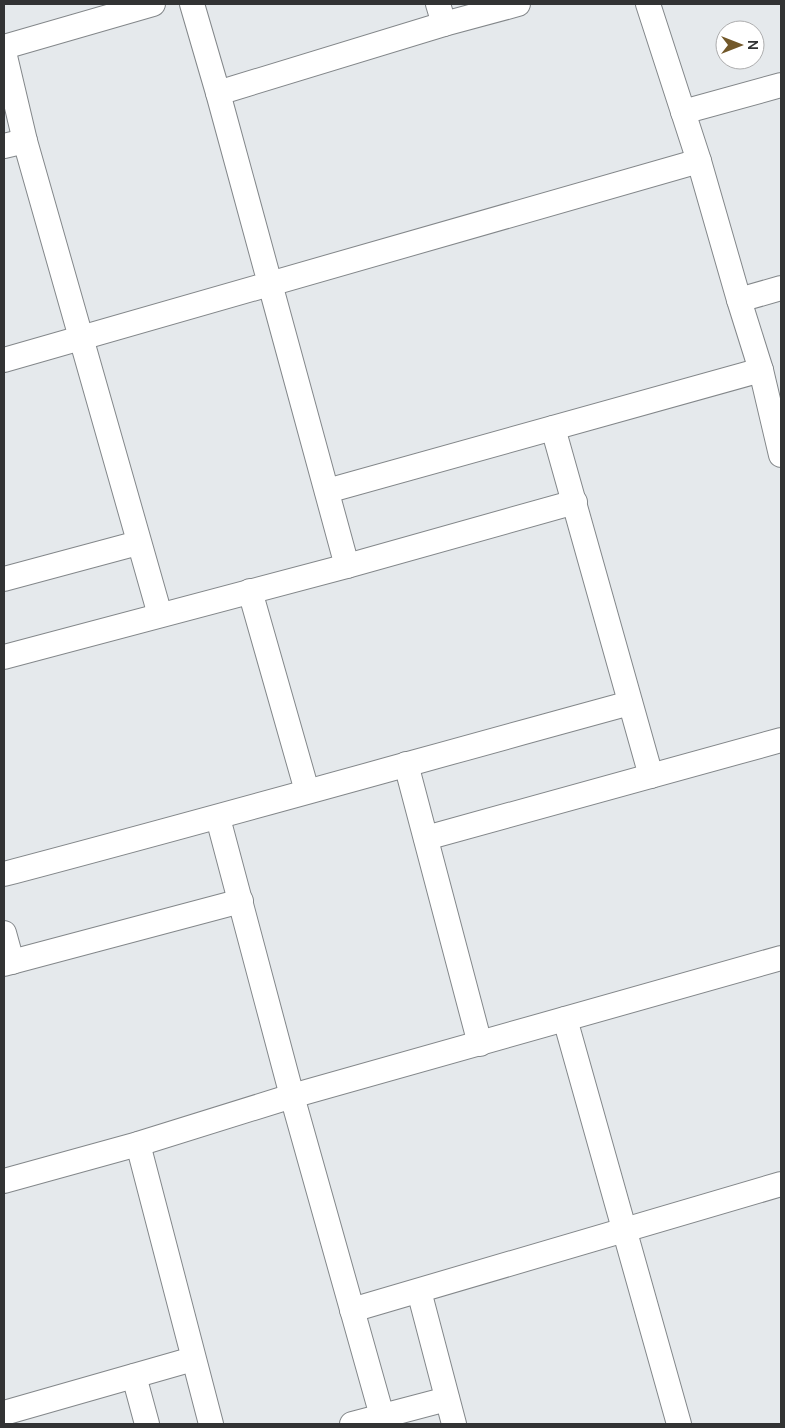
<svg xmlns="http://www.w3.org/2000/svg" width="785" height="1428" viewBox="0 0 785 1428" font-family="Manrope,sans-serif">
	<rect width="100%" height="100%" fill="#e5e9ec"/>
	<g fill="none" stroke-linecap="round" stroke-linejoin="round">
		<defs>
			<g id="street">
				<polyline points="192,4 218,93 347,566"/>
				<polyline points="438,4 444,24"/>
				<polyline points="648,4 699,161 739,300 761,370 781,455"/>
				<polyline points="4,47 153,4"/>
				<polyline points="4,52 25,141 160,615"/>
				<polyline points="218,93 444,24 518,4"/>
				<polyline points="683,112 781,85"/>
				<polyline points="4,146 25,141"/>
				<polyline points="739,300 781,288"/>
				<polyline points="4,360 699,161"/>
				<polyline points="553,428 651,776"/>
				<polyline points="327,491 761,370"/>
				<polyline points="4,579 138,543"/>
				<polyline points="250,591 307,791"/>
				<polyline points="4,657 347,566 575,502"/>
				<polyline points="406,764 480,1044"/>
				<polyline points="218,818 292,1096 382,1416"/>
				<polyline points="426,838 781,740"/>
				<path d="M 4,874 C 213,819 421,760 630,703"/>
				<polyline points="4,933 12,962"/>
				<polyline points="4,964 241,901"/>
				<polyline points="565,1019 679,1424"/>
				<polyline points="138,1144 211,1424"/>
				<polyline points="4,1181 138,1144 292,1096 781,958"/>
				<polyline points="419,1291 454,1424"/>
				<polyline points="352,1310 781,1184"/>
				<polyline points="134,1376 147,1424"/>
				<polyline points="4,1413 193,1359"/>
				<polyline points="352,1424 447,1399"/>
			</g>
		</defs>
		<use href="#street" stroke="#83878a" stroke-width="26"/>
		<use href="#street" stroke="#fff" stroke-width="24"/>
	</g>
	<rect width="785" height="1428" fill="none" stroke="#323334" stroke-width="10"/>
	<g transform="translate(740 45) rotate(90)"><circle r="24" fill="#ffffff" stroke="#adadae"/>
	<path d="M0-4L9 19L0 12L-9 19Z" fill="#72582a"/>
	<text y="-8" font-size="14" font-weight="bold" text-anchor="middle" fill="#323334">N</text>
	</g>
</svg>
